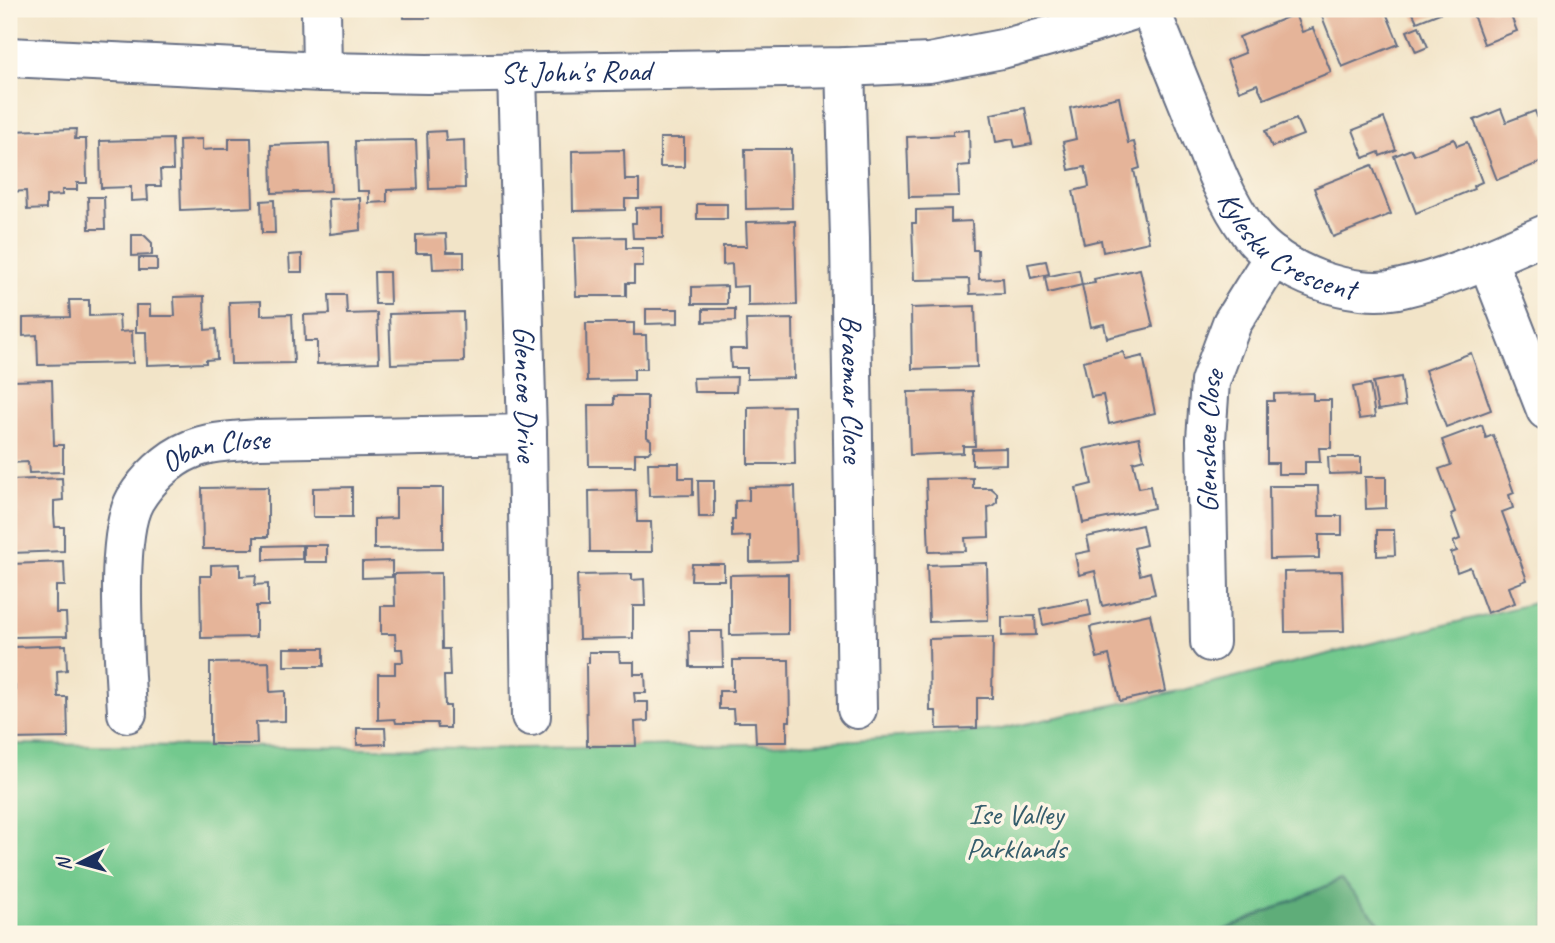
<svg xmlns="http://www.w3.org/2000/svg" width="1555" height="943" viewBox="0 0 1555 943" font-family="Caveat,sans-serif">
	<rect width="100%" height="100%" fill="#fcf5e5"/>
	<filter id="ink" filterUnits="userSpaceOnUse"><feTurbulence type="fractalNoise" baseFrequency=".0143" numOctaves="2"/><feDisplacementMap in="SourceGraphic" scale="14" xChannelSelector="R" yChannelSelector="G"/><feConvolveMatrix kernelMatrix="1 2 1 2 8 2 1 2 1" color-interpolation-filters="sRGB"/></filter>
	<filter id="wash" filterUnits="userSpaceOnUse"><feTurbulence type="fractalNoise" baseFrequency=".00686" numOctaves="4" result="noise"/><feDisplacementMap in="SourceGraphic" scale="28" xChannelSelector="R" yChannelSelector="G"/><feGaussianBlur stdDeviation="1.57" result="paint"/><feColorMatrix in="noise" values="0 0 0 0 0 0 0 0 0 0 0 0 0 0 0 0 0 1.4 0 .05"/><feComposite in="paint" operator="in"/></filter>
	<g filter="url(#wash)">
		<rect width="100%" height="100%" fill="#f2e4c8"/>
		<polygon fill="#73c98e" stroke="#477c76" stroke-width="2" points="1546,600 1546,934 1390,934 1340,880 1215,934 9,934 9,744 466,749 813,743 997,730 1183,690"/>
		<polygon fill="#5ead79" stroke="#3c6e6c" stroke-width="2" points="1341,880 1390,934 1215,934"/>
		<g id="blocks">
			<g fill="#e5b499">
				<rect x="404" y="9" width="26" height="9"/>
				<polygon points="1319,9 1397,9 1398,11 1387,15 1399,44 1342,67"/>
				<polygon points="1411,9 1450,9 1417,22"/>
				<polygon points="1481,9 1508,9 1517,31 1484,44 1472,12"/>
				<polygon points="1295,14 1302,32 1313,28 1331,72 1264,99 1257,84 1239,91 1227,60 1245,53 1239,37"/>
				<polygon points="1419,26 1428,47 1416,52 1407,31"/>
				<polygon points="1119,97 1128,143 1134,142 1140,168 1134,170 1149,242 1103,252 1101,240 1084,244 1073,191 1089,187 1088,180 1085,167 1069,170 1063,142 1076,139 1070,108"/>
				<polygon points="1025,108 1032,144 1015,147 1013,139 996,142 991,114"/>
				<polygon points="1501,109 1506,122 1535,111 1546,140 1546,160 1497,180 1474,120"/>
				<polygon points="1384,118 1396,150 1380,156 1379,152 1364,158 1353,130"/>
				<polygon points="1296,119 1303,135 1272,147 1265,131"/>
				<polygon points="76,129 75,139 86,139 87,183 77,183 77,190 62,190 62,195 46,196 46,209 27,210 26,191 9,192 9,131"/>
				<polygon points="969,130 970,165 958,166 959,196 909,197 907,137 953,135 953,131"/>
				<polygon points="445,131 446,141 464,140 465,188 429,189 427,132"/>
				<polygon points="229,138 251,138 253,207 181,210 179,140 202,139 202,150 216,149 229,149"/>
				<rect x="660" y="138" width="24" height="29"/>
				<polygon points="172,139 173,170 160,170 161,186 147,186 148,200 131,201 131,187 101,188 100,141"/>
				<polygon points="1454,139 1457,146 1467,142 1482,182 1473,186 1474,189 1416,213 1394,156 1411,149 1414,155"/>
				<polygon points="416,140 418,189 387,190 387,202 369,203 369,191 357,191 355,141"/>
				<polygon points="329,143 331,191 272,193 271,145"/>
				<polygon points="745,149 791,149 792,208 746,209"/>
				<polygon points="624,150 625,180 639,180 639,199 625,199 625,210 573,211 572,151"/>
				<polygon points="1372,165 1391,214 1333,237 1314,188"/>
				<polygon points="88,197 104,197 105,229 89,229"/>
				<polygon points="360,198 361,230 330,234 328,199"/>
				<polygon points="274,200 275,233 262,233 261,201"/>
				<rect x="697" y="204" width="30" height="15"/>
				<polygon points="663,207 663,238 633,238 632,223 636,223 636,208"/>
				<polygon points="951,209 951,222 972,221 973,250 978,250 979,279 1003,278 1004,293 970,294 969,279 914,280 912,223 916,223 916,210"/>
				<polygon points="795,221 797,305 748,306 748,286 733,287 732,264 723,265 723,246 747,246 746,222"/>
				<polygon points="446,234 447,252 464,252 464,268 433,269 432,253 416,253 416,235"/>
				<polygon points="132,235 144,235 152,243 152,255 132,256"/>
				<polygon points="626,237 626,248 643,248 643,266 634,266 634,283 626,283 626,296 576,296 574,238"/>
				<polygon points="302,254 302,272 290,272 289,255"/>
				<rect x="139" y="258" width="18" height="12"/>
				<polygon points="1046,261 1049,274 1031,278 1028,264"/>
				<polygon points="1140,269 1153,327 1107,338 1104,324 1091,327 1082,285 1095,283 1094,279"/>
				<polygon points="1079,270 1082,285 1048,293 1045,277"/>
				<polygon points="374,272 389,272 390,304 375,304"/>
				<polygon points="727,286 727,304 692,304 692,287"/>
				<polygon points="329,295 346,295 347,314 377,313 379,362 317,364 317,341 305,341 304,315 330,314"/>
				<polygon points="204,296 205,330 216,329 217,359 206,360 206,363 147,365 146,332 136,332 136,305 150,305 150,316 175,316 174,297"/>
				<polygon points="69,300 89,300 89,316 119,315 120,332 132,331 133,363 38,365 37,335 23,336 23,318 70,317"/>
				<polygon points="261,301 261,315 292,314 294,363 231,364 229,302"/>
				<polygon points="975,306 977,367 912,369 911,308"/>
				<polygon points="646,309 678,309 678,323 646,324"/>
				<polygon points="703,309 735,309 735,321 703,322"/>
				<polygon points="463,312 464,362 391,364 389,314"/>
				<polygon points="793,319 794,378 747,379 747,368 731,368 730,349 747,349 746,320"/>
				<polygon points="586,323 634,323 634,335 646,335 647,369 634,369 634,380 587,381"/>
				<polygon points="1123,352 1126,360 1143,356 1155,413 1109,424 1103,395 1091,397 1083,361"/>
				<polygon points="1471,353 1491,410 1446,427 1425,370"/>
				<polygon points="737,377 736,392 694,392 693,378"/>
				<polygon points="1401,377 1405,406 1378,410 1373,382"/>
				<polygon points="52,380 54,445 63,445 63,472 29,473 28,462 9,463 9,381"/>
				<polygon points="1370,384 1375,417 1359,419 1353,387"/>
				<polygon points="973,391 975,446 963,446 963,453 910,455 908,392"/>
				<polygon points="1313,393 1313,400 1331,400 1331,448 1319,448 1320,462 1305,462 1305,474 1278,474 1278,463 1267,463 1267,401 1274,401 1274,394"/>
				<polygon points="614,396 647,396 647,437 651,440 651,450 648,453 635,453 635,466 589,466 588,405 614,405"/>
				<polygon points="794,406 795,464 748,464 748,407"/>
				<polygon points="1482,425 1486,438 1493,435 1514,493 1509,495 1513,508 1502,512 1527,580 1509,587 1515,603 1487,613 1470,567 1457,572 1451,553 1457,551 1453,542 1460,539 1451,514 1455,512 1439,469 1451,465 1442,440"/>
				<polygon points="1139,437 1144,459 1133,462 1139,488 1150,486 1154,508 1083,523 1076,488 1092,484 1084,449"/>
				<polygon points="1006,448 1006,464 972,465 972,449"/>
				<polygon points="1328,457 1361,457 1361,473 1329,474"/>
				<polygon points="648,463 679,463 679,478 693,478 693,495 649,496"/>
				<polygon points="1365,477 1386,477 1386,508 1366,509"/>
				<polygon points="62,478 63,500 54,501 54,515 55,527 64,527 64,551 12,553 12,539 9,539 10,480"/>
				<polygon points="973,478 973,488 991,488 997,493 997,502 992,506 988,507 989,537 965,538 966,551 929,552 926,479"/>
				<polygon points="698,481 714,481 714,517 699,517"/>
				<polygon points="795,486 797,561 750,562 750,536 732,537 732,519 735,519 735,501 749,500 749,487"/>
				<polygon points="1269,486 1318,486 1319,516 1342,516 1342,535 1319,535 1319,558 1270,559"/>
				<polygon points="268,487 268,537 254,537 254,549 203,549 202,488"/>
				<polygon points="352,487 352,517 313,517 313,488"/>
				<polygon points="396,488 443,488 443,548 374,549 374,519 396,518"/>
				<polygon points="636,490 637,522 651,522 652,552 590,552 589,491"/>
				<polygon points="1142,525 1146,545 1134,548 1140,575 1150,572 1155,594 1102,606 1095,571 1079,575 1075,554 1090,551 1087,537"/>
				<polygon points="1377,530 1394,530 1395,555 1377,556"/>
				<polygon points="302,545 302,559 264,560 264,546"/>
				<rect x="304" y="545" width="23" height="17"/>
				<polygon points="392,561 392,577 362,578 362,562"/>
				<polygon points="64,562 65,586 56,586 56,613 66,613 67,636 13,637 13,623 9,623 9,601 13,601 11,564"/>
				<polygon points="987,563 988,620 929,622 927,565"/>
				<polygon points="240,564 240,576 256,575 255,585 268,584 268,606 256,606 256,637 201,638 200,576 211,576 211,565"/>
				<polygon points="692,564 724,564 724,580 691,580"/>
				<polygon points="1342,571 1344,631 1285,632 1284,572"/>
				<polygon points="441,573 442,649 449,649 450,676 444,676 445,706 450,706 450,728 438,728 437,723 396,723 395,719 378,720 378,674 395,674 395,662 403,662 402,649 396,649 395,634 381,634 381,606 395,606 394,574"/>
				<polygon points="632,574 632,580 644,579 645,606 633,606 633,638 579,639 577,575"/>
				<polygon points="788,574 788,634 730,635 730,575"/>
				<polygon points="1088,599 1091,615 1043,625 1040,609"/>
				<polygon points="1150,614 1166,691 1120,701 1109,655 1097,658 1090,627"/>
				<polygon points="1035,616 1036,635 1002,636 1002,617"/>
				<polygon points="689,631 722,631 723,667 690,667"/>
				<polygon points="993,637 992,698 977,698 977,728 937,729 936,711 930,711 929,639"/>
				<polygon points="66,645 67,670 57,671 58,697 67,697 68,738 9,739 9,720 15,719 15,685 9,685 9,665 14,665 14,647"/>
				<rect x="284" y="648" width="40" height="18"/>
				<polygon points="589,652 619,652 620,662 634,662 634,674 645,674 646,693 634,693 635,702 648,702 648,721 635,722 636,746 587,746 586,663 589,663"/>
				<polygon points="733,660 789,660 790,721 787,721 787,742 756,742 755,722 734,722 733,709 719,709 719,691 733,691"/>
				<polygon points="269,662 270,692 285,691 285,721 256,722 257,744 210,744 210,663"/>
				<polygon points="357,728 385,728 386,744 357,745"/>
			</g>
		</g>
	</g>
	<g filter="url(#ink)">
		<use href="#blocks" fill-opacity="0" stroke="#666e83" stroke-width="2"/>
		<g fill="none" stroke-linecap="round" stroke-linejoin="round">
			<defs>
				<g id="minor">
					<polyline points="321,9 322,72"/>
					<path id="s1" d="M 1150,9 C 1167,50 1183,91 1200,132 C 1213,166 1227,202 1249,232 C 1279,273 1353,300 1402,288 C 1451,277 1499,254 1546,234"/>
					<path id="s2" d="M 9,57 L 322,72 L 427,74 L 845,67 L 929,63 L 1002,49 L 1075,29 L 1137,9"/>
					<path id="s3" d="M 845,67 L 850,238 L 857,709"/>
					<path id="s4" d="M 517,74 L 527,434 L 531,716"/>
					<polyline points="1487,259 1546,410"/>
					<path id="s5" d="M 1210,642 L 1206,439 L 1210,382 L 1232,323 L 1274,256"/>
					<path id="s6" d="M 127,713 C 125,665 113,538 135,500 C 147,480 168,459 190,450 C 210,441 236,441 258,439 L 527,434"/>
				</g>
			</defs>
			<use href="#minor" stroke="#666e83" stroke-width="42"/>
			<use href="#minor" stroke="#fff" stroke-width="38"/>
		</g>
	</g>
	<g text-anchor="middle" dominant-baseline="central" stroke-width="7" stroke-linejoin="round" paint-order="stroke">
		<g font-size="30" fill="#1b2f5e" stroke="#fcf5e5">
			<text stroke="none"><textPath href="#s2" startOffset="567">St John's Road</textPath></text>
			<text stroke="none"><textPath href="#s1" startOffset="284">Kylesku Crescent</textPath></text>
			<text stroke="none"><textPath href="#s3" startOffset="322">Braemar Close</textPath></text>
			<text stroke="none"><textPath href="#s4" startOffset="320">Glencoe Drive</textPath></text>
			<text stroke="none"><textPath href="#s5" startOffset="201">Glenshee Close</textPath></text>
			<text stroke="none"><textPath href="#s6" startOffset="315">Oban Close</textPath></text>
		</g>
		<g font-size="30" fill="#355d6c" stroke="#fcf5e5">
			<text x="1016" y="814">Ise Valley<tspan x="1016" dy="34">Parklands</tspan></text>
		</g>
	</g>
	<rect width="1555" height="943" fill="none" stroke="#fcf5e5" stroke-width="35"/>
	<g transform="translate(80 863) rotate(264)" stroke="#fcf5e5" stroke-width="5" paint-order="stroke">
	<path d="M0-5L12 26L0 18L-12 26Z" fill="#1b2f5e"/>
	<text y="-10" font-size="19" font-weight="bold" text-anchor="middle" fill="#1b2f5e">N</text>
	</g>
</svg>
